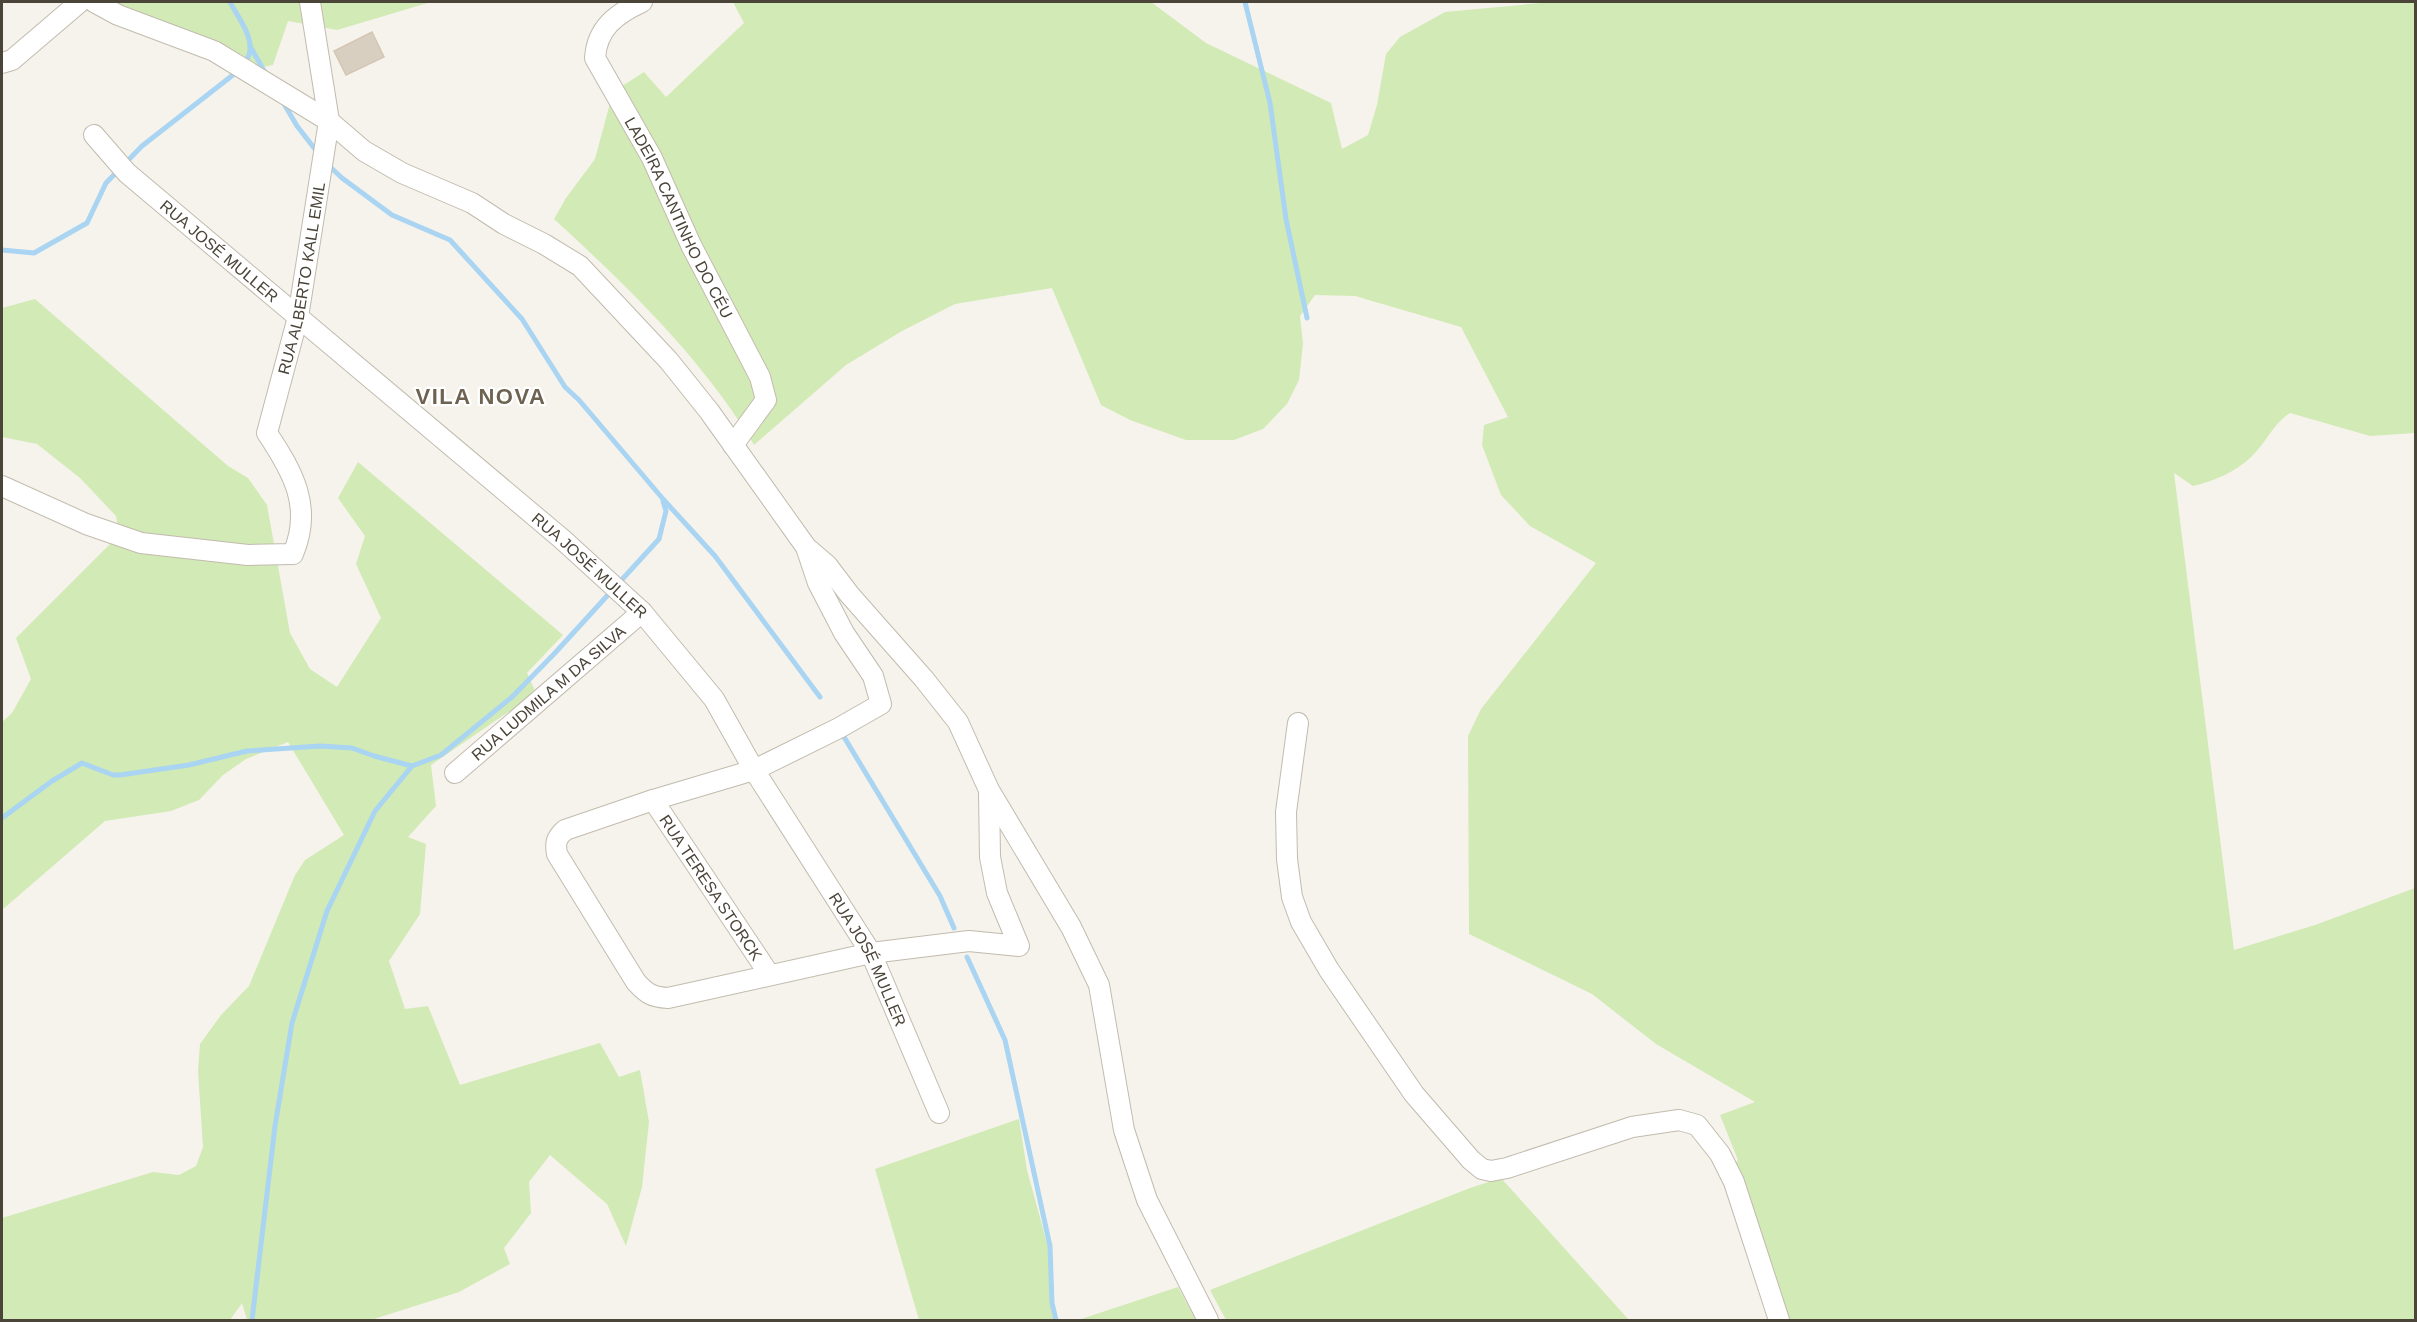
<svg xmlns="http://www.w3.org/2000/svg" width="2417" height="1322" viewBox="0 0 2417 1322" font-family="Arial,sans-serif">
	<rect width="100%" height="100%" fill="#f6f3ec"/>
	<g fill="#d2eab5">
		<polygon points="108,2 431,2 337,30 288,21 273,65 247,70"/>
		<path d="M 733,2 L 1151,2 L 1206,43 L 1331,103 L 1342,149 L 1368,135 L 1377,105 L 1386,54 L 1400,37 L 1445,12 L 1552,2 L 2415,2 L 2415,433 L 2370,436 L 2290,413 C 2273,424 2266,443 2252,456 C 2236,472 2214,481 2193,486 L 2174,473 L 2234,950 L 2315,925 L 2415,888 L 2415,1320 L 1773,1320 L 1722,1177 L 1738,1160 L 1720,1115 L 1755,1102 L 1656,1044 L 1592,994 L 1469,934 L 1468,736 L 1481,709 L 1596,563 L 1530,526 L 1501,495 L 1482,445 L 1484,425 L 1508,417 L 1461,327 L 1355,296 L 1315,295 L 1300,316 L 1303,344 L 1299,380 L 1287,404 L 1263,429 L 1234,440 L 1186,440 L 1130,420 L 1101,405 L 1052,288 L 955,304 L 902,331 L 846,365 L 754,445 C 703,359 627,286 554,219 L 566,198 L 595,159 L 613,92 L 644,72 L 666,97 L 744,23 Z"/>
		<polygon points="35,299 228,466 248,478 267,505 290,633 310,669 337,687 381,618 356,564 365,536 338,498 358,462 563,635 527,673 536,693 431,765 436,806 408,837 426,844 420,914 389,961 405,1009 428,1006 460,1085 600,1043 619,1077 640,1070 649,1122 642,1187 626,1246 607,1204 550,1155 529,1182 531,1213 504,1248 510,1264 459,1292 371,1320 247,1320 242,1303 230,1320 2,1320 2,1218 153,1172 179,1175 196,1166 203,1147 198,1071 200,1044 221,1015 249,986 295,875 305,860 344,835 288,742 246,759 223,775 199,800 171,811 105,821 2,910 2,722 12,713 31,679 16,638 119,535 116,516 80,478 37,444 2,437 2,308"/>
		<polygon points="1019,1119 1027,1170 1051,1258 1052,1306 1058,1320 919,1320 875,1169"/>
		<polygon points="1501,1178 1629,1320 1226,1320 1210,1290 1470,1188"/>
		<polygon points="1178,1287 1196,1320 1078,1320"/>
	</g>
	<g fill="none" stroke-linecap="round" stroke-linejoin="round">
		<g stroke="#a9d4f2" stroke-width="5">
			<polyline points="1245,2 1270,103 1286,219 1307,318"/>
			<polyline points="250,46 267,76"/>
			<polyline points="283,102 297,126 318,153"/>
			<polyline points="326,163 342,178 392,215 450,240 522,319 565,387 579,400 663,499 715,556 820,697"/>
			<path d="M 2,250 L 34,253 L 87,223 L 106,183 L 142,146 L 238,71 C 241,66 247,61 249,55 C 255,38 237,16 230,2"/>
			<polyline points="841,732 940,896 954,928"/>
			<polyline points="2,818 52,781 82,763 113,775 120,775 189,765 247,751 320,746 352,748 374,756 412,766 441,755 512,697 554,654 659,539 666,511 663,501"/>
			<polyline points="967,957 1005,1040 1050,1246 1052,1303 1056,1320"/>
			<polyline points="252,1320 275,1126 292,1023 327,911 375,811 412,766"/>
		</g>
	</g>
	<polygon fill="#d8cfc1" stroke="#d3c7b4" stroke-width="1.5" points="372,32 384,57 346,75 334,51"/>
	<g fill="none" stroke-linecap="round" stroke-linejoin="round">
		<defs>
			<g id="minor">
				<polyline points="94,2 118,15 214,51 329,121 364,151 402,173 472,203 504,224 544,244 580,266 669,361 709,411 806,547 827,565 849,594 924,679 958,722 989,790 1071,927 1099,985 1124,1130 1147,1200 1208,1320"/>
				<path id="s1" d="M 642,2 C 616,14 597,28 595,58 L 652,158 L 691,245 L 760,377 L 766,400 L 733,445"/>
				<polyline points="2,63 12,60 80,2"/>
				<path id="s2" d="M 94,135 L 127,173 L 562,539 L 642,612 L 714,699 L 754,770 L 871,953 L 939,1113"/>
				<path id="s3" d="M 2,486 L 86,524 L 141,543 L 248,555 L 293,554 C 313,507 293,472 267,433 L 298,317 L 329,121 L 310,2"/>
				<path d="M 806,547 L 818,583 L 844,633 L 873,676 L 881,704 L 839,728 L 754,770 L 653,800 L 565,830 C 556,838 555,843 557,854 L 636,982 C 647,994 652,997 668,998 L 871,953 L 969,941 L 1019,946 L 997,893 L 990,857 L 989,793"/>
				<polyline points="1298,723 1286,812 1287,859 1292,897 1301,922 1329,970 1414,1094 1471,1160 1482,1169 1491,1171 1507,1168 1632,1127 1679,1120 1697,1125 1720,1154 1734,1182 1779,1320"/>
				<path id="s4" d="M 455,773 L 642,612"/>
				<path id="s5" d="M 653,800 L 769,974"/>
			</g>
		</defs>
		<use href="#minor" stroke="#c2bbae" stroke-width="22"/>
		<use href="#minor" stroke="#fff" stroke-width="20"/>
	</g>
	<g text-anchor="middle" dominant-baseline="central" stroke-width="4.5" stroke-linejoin="round" paint-order="stroke">
		<g font-size="16" fill="#4b4439" stroke="#fff">
			<text stroke="none"><textPath href="#s1" startOffset="258">LADEIRA CANTINHO DO CÉU</textPath></text>
			<text stroke="none"><textPath href="#s2" startOffset="171">RUA JOSÉ MULLER</textPath></text>
			<text stroke="none"><textPath href="#s3" startOffset="592">RUA ALBERTO KALL EMIL</textPath></text>
			<text stroke="none"><textPath href="#s2" startOffset="657">RUA JOSÉ MULLER</textPath></text>
			<text stroke="none"><textPath href="#s4" startOffset="123">RUA LUDMILA M DA SILVA</textPath></text>
			<text stroke="none"><textPath href="#s5" startOffset="105">RUA TERESA STORCK</textPath></text>
			<text stroke="none"><textPath href="#s2" startOffset="1143">RUA JOSÉ MULLER</textPath></text>
		</g>
		<g font-size="22" font-weight="bold" letter-spacing="1.5" fill="#6e6250" stroke="#fff">
			<text x="481" y="396">VILA NOVA</text>
		</g>
	</g>
	<rect width="2417" height="1322" fill="none" stroke="#4b4439" stroke-width="6"/>
</svg>
